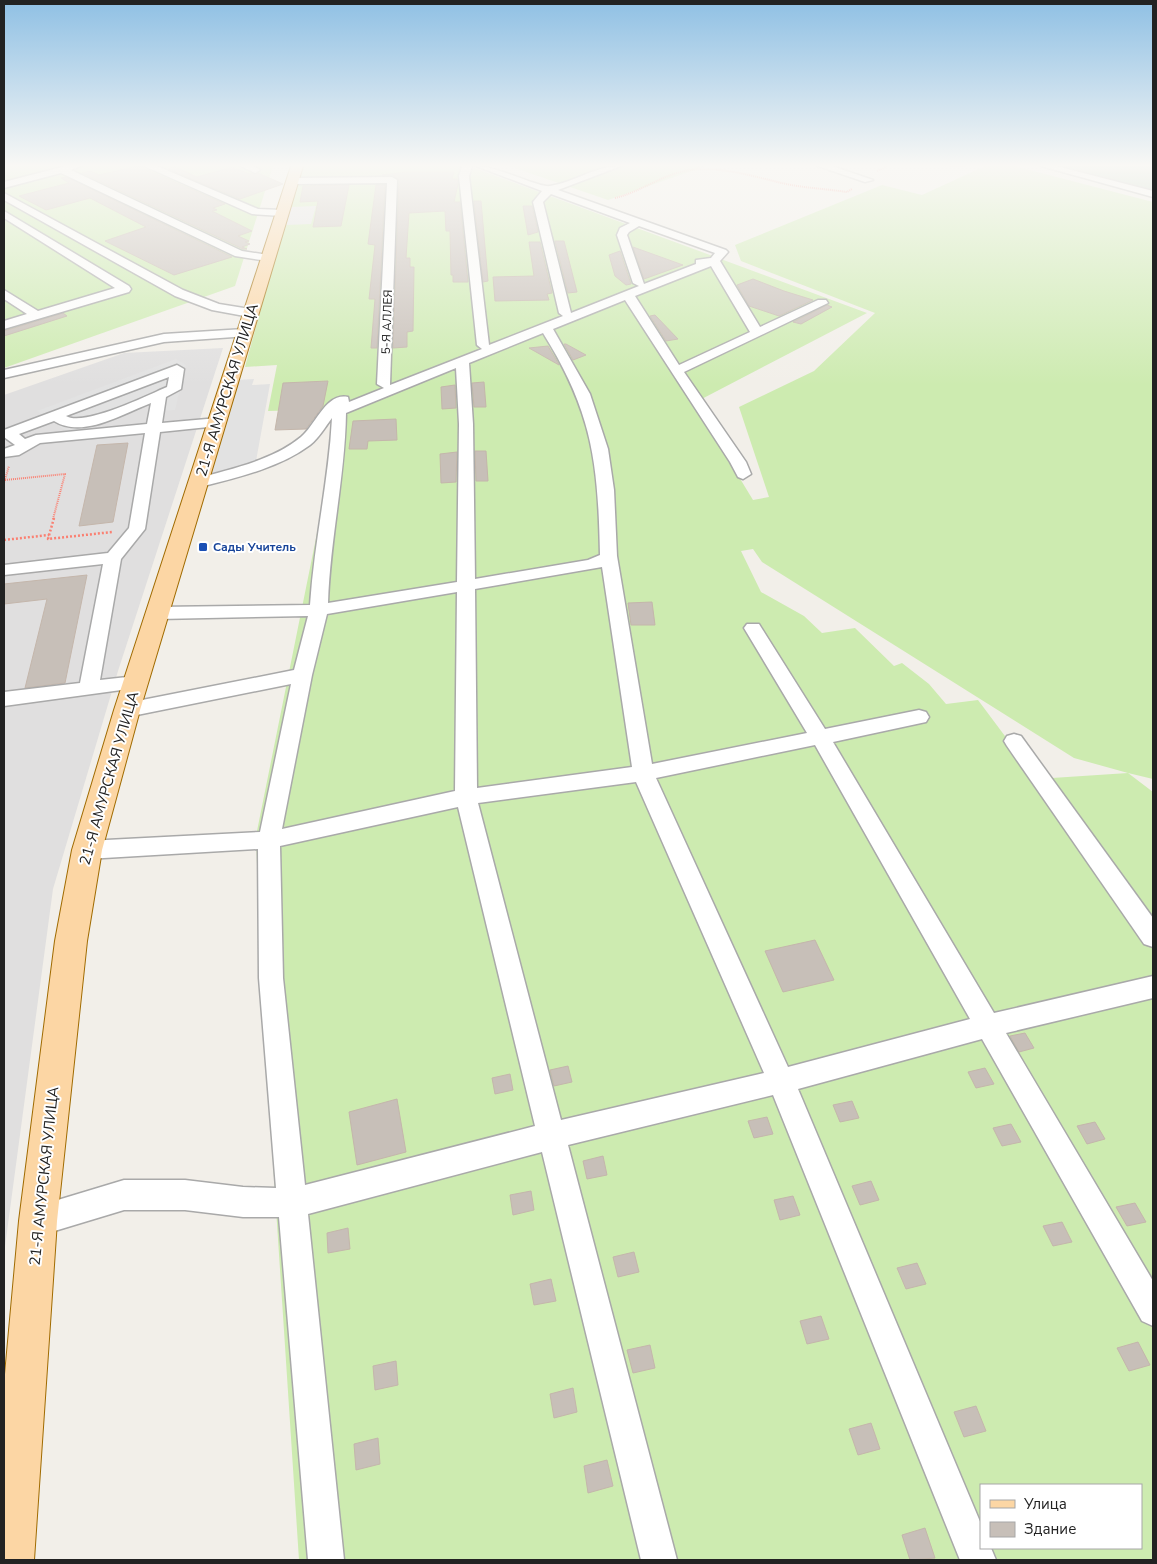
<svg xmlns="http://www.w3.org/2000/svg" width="1157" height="1564" viewBox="0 0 1157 1564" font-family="'Nunito Sans',sans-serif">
	<rect width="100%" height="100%" fill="#f2efe9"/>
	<polygon fill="#e0dfdf" points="223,348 118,671 53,889 4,1254 4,395 124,353"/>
	<g fill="#cdebb0" fill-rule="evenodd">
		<polygon points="4,166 273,166 235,286 4,368"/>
		<path d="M 300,166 L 469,166 L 867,313 L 694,403 L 753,500 L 769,497 L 739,407 L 814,371 L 875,313 L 741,261 L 735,245 L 882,185 L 922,195 L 985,166 L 1014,166 L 1153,202 L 1153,779 L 1128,773 L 1153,792 L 1153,1560 L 299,1560 L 261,979 L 256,836 L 342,409 L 268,411 L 277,365 L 245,367 ZM 753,549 L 762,562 L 1074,758 L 1128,773 L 1037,779 L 978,700 L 946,704 L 929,684 L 902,663 L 894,666 L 855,628 L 822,633 L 804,616 L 761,592 L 741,551 ZM 981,1485 L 1141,1485 L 1141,1548 L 981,1548 Z"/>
		<polygon points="509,166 706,166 608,200"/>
	</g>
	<polygon fill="#aacbaf" points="1038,166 1153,166 1153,195"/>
	<g fill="#e2e2e2">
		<polygon points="316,206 311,224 286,225 291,207"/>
		<polygon points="176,359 186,365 175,410 150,412 152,403 83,430 66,431 37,411"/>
		<polygon points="254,379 252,385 270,384 256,461 207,478 236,380"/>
	</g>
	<g fill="#c7bfb8" stroke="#c4b6ab">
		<polygon points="138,166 225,204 213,208 217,210 212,211 252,231 238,236 249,241 245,242 250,244 242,247 247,249 243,249 82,173 90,171 99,175"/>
		<polygon points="175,167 197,177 233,167 249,174 258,173 283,184 240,199 168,169"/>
		<polygon points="407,172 454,172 452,179 457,179 458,184 454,202 460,202 468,282 453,282 453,275 451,275 450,231 446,231 445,211 409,213 406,258 410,258 410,267 414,267 413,331 407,332 407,347 393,348 399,180 393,175 382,175"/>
		<polygon points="66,177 232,257 174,275 105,241 146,227 90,198 46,210 19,196 69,183 61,178"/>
		<polygon points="349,185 341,226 313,227 318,201 300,202 303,186"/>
		<polygon points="376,185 385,185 377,348 371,348 375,299 369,299 375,245 368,244"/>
		<polygon points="474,201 481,201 488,281 483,282"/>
		<polygon points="523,206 532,206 538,232 528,235"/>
		<polygon points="555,241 564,241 577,292 568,293"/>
		<polygon points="529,242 540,242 552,293 547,294 549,300 495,301 493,277 534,276"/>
		<polygon points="633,247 683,265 644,279"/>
		<polygon points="620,251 631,284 626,285 615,276 609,255"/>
		<polygon points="753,279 784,291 813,300 779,316 749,306 737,285"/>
		<polygon points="827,305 832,307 801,324 793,322"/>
		<polygon points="63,313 67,316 4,336 4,331"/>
		<polygon points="655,315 678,339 666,341 650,316"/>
		<polygon points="564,344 566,344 586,355 573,360"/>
		<polygon points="548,346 558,363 559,365 529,348"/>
		<polygon points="328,381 323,406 306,429 275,430 283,383"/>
		<polygon points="484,382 486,407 474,407 472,383"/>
		<polygon points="455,385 456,408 442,409 441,387"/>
		<polygon points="396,419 397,440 368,441 367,449 349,449 353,421"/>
		<polygon points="128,443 113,522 79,526 97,445"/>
		<polygon points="475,451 486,451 488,481 476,481"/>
		<polygon points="457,452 456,482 441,483 440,454"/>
		<polygon points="87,575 65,683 25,688 47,599 4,604 4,584"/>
		<polygon points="652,602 655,625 631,625 628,603"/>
		<polygon points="815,940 834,980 783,992 765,951"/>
		<polygon points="1025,1033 1034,1048 1019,1052 1010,1036"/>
		<polygon points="568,1066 572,1082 554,1086 550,1070"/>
		<polygon points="985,1068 994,1084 976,1088 968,1072"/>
		<polygon points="510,1074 513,1090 495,1094 492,1078"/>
		<polygon points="397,1099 406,1152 357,1165 349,1112"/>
		<polygon points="852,1101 859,1118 840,1122 833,1105"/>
		<polygon points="767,1117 773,1134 754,1138 748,1121"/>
		<polygon points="1095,1122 1105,1139 1087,1144 1077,1126"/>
		<polygon points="1011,1124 1021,1142 1002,1146 993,1128"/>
		<polygon points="603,1156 607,1175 587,1179 583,1161"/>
		<polygon points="871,1181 879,1200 860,1205 852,1186"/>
		<polygon points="531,1191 534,1210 513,1215 510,1195"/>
		<polygon points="793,1196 800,1215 780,1220 774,1200"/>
		<polygon points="1135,1203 1146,1222 1127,1226 1116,1207"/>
		<polygon points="1062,1222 1072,1242 1053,1246 1043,1226"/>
		<polygon points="348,1228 350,1249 328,1253 327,1233"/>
		<polygon points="634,1252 639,1272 618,1277 613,1257"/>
		<polygon points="917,1263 926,1284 906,1289 897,1268"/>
		<polygon points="551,1279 556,1301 534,1305 530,1284"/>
		<polygon points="821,1316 829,1339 807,1344 800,1321"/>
		<polygon points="1138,1342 1150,1365 1129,1371 1117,1348"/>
		<polygon points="650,1345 655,1368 633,1373 627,1350"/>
		<polygon points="396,1361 398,1385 375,1390 373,1366"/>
		<polygon points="573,1388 577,1412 554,1418 550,1394"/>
		<polygon points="976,1406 986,1431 964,1437 954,1412"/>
		<polygon points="871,1423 880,1449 858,1455 849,1429"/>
		<polygon points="378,1438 380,1464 356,1470 354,1444"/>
		<polygon points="607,1460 613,1486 588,1493 584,1466"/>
		<polygon points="925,1528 935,1558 910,1560 902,1535"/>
	</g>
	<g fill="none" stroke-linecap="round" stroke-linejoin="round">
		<defs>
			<g id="minor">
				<polygon points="66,166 81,166 71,170 242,251 268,255 274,258 268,261 235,256 61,173 4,188 4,182"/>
				<polygon points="144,166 157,166 258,209 282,210 287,213 282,216 252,214"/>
				<polygon points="241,166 253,166 260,170 255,173"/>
				<path d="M 462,166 L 472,166 L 469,176 L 489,345 L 563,316 L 559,313 L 533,202 L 542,191 L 476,166 C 498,166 538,188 550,186 C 575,182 595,166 621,166 L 558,190 L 726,250 L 728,252 L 720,261 L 760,327 L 818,300 L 826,300 L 828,303 L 684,372 L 746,462 L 751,474 L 743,479 L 738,477 L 730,462 L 625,300 L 553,329 L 590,394 L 608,449 L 614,490 L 617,556 L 652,764 L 807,733 L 744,628 L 747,624 L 759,624 L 825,729 L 919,710 L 926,712 L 929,717 L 926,722 L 833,742 L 994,1013 L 1153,976 L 1153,998 L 1006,1033 L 1153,1281 L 1153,1326 L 1142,1321 L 982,1039 L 798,1089 L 981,1524 L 981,1548 L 991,1548 L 996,1560 L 960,1560 L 773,1095 L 568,1145 L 677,1560 L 641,1560 L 542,1152 L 308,1214 L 344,1560 L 308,1560 L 279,1217 L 243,1217 L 185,1210 L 124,1210 L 38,1236 L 28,1231 L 23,1221 L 28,1211 L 38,1206 L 124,1180 L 185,1180 L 243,1187 L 276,1188 L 259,978 L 258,849 L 87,859 L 79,856 L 76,850 L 79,844 L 87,841 L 260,832 L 291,684 L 127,717 L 120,715 L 117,710 L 120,705 L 127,703 L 294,670 L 308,616 L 158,619 L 152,617 L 149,613 L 152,609 L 158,607 L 310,605 C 314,542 329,480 332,418 C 325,427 319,438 310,445 C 279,468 236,478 200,487 L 192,482 L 195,479 C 230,469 272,461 301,437 C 315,426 326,392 348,397 L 349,402 L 384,388 L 377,384 L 387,183 L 292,184 L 287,181 L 292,178 L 392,177 L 397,180 L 390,385 L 482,349 L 477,345 L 459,176 ZM 551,194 L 630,223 L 620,228 L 617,235 L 633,283 L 639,286 L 571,313 L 543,202 ZM 639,226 L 715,253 L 711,258 L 696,260 L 696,264 L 644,284 L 627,235 L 629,232 ZM 711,266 L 750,332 L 679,365 L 635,296 ZM 543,333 C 593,413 598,463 600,555 L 588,560 L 475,579 L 473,424 L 469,363 ZM 456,368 L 459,424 L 457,582 L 328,603 C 330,539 345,477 346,413 ZM 602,567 L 632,767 L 477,788 L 475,589 ZM 457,592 L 455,791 L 282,829 L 312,675 L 327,614 ZM 815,745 L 970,1019 L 788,1067 L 656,778 ZM 636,782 L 764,1073 L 561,1120 L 478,803 ZM 458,807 L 535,1126 L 305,1185 L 283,978 L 280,846 Z"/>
				<polygon points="818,166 832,166 873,180 865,182"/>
				<polygon points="1041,166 1056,166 1153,191 1153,197"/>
				<polygon points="4,193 183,290 219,304 250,309 256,313 250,317 212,310 175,296 4,200"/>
				<polygon points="4,211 129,286 131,289 129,292 4,329 4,321 27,314 4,299 4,290 38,311 115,288 4,218"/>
				<polygon points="244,329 250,333 248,336 164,342 4,378 4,370 164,334"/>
				<path d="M 177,365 L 184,369 L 181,389 L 166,397 L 162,423 L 218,418 L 225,422 L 218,426 L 160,432 L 145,529 L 121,559 L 100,680 L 136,676 L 143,677 L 146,682 L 143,687 L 136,688 L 4,706 L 4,692 L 80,683 L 103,564 L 4,575 L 4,565 L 108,553 L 129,528 L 145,433 L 40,443 L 19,455 L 4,457 L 4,449 L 15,445 L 4,437 L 4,430 ZM 169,377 L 167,387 C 148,395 84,427 66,416 ZM 151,403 L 147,424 L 36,435 L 25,439 L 19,434 L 54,421 C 83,439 122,414 151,403 Z"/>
				<polygon points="1014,734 1021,736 1153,918 1153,947 1144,944 1007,746 1004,741 1007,736"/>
			</g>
			<polygon id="major" points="291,166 303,166 140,710 102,850 87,941 57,1221 34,1560 4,1560 4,1385 19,1221 55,941 72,850 114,710"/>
		</defs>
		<use href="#minor" stroke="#a9a9a9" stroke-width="3"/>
		<use href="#major" stroke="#a06b00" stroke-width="2"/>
		<g stroke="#fa8072" stroke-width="2" stroke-dasharray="1 1" stroke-linecap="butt">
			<polyline points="950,166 966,166"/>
			<polyline points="697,168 706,166"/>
			<polyline points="877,171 888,166"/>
			<path d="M 615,198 C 641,192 664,173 691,170 C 723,166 755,177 786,184 C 806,188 827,189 847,192 L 852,189"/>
			<polyline points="5,480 65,474 53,519"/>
			<polyline points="4,483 9,466"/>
		</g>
		<g stroke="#fa8072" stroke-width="2.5" stroke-dasharray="2 2" stroke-linecap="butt">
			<polyline points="54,518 48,539 112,532"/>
			<polyline points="4,540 49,535"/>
		</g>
		<use href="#minor" fill="#fff" fill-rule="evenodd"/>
		<use href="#major" fill="#fcd6a4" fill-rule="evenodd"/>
	</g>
	<linearGradient id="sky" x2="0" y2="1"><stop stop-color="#8fc0e4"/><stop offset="0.43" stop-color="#f9f8f5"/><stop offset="1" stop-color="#f9f8f5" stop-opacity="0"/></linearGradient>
	<rect width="1157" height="385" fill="url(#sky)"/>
	<rect fill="#1a4fb4" stroke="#fff" stroke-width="2" x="198" y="542" width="10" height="10" rx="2.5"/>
	<g text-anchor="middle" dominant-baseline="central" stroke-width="4" stroke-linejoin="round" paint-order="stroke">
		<g font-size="12" fill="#222" stroke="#fff">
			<text transform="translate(387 322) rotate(-88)">5-Я АЛЛЕЯ</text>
		</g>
		<g font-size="12" font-weight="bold" fill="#164399" stroke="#fff" text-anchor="start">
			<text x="213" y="547">Сады Учитель</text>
		</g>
		<g font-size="15" fill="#222" stroke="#fff">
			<text transform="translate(227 390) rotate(-73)">21-Я АМУРСКАЯ УЛИЦА</text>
			<text transform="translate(109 778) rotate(-74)">21-Я АМУРСКАЯ УЛИЦА</text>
			<text transform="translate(44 1176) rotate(-84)">21-Я АМУРСКАЯ УЛИЦА</text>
		</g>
	</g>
	<rect width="1157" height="1564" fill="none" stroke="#222222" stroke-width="10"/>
	<rect x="980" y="1484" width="162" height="65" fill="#ffffff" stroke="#a7a7a7"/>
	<rect x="990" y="1500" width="25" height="8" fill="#fcd6a4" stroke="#a7a7a7"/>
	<text x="1024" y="1509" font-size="15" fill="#222222">Улица</text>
	<rect x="990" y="1522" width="25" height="15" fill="#c7bfb8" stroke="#a7a7a7"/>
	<text x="1024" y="1534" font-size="15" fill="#222222">Здание</text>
</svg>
